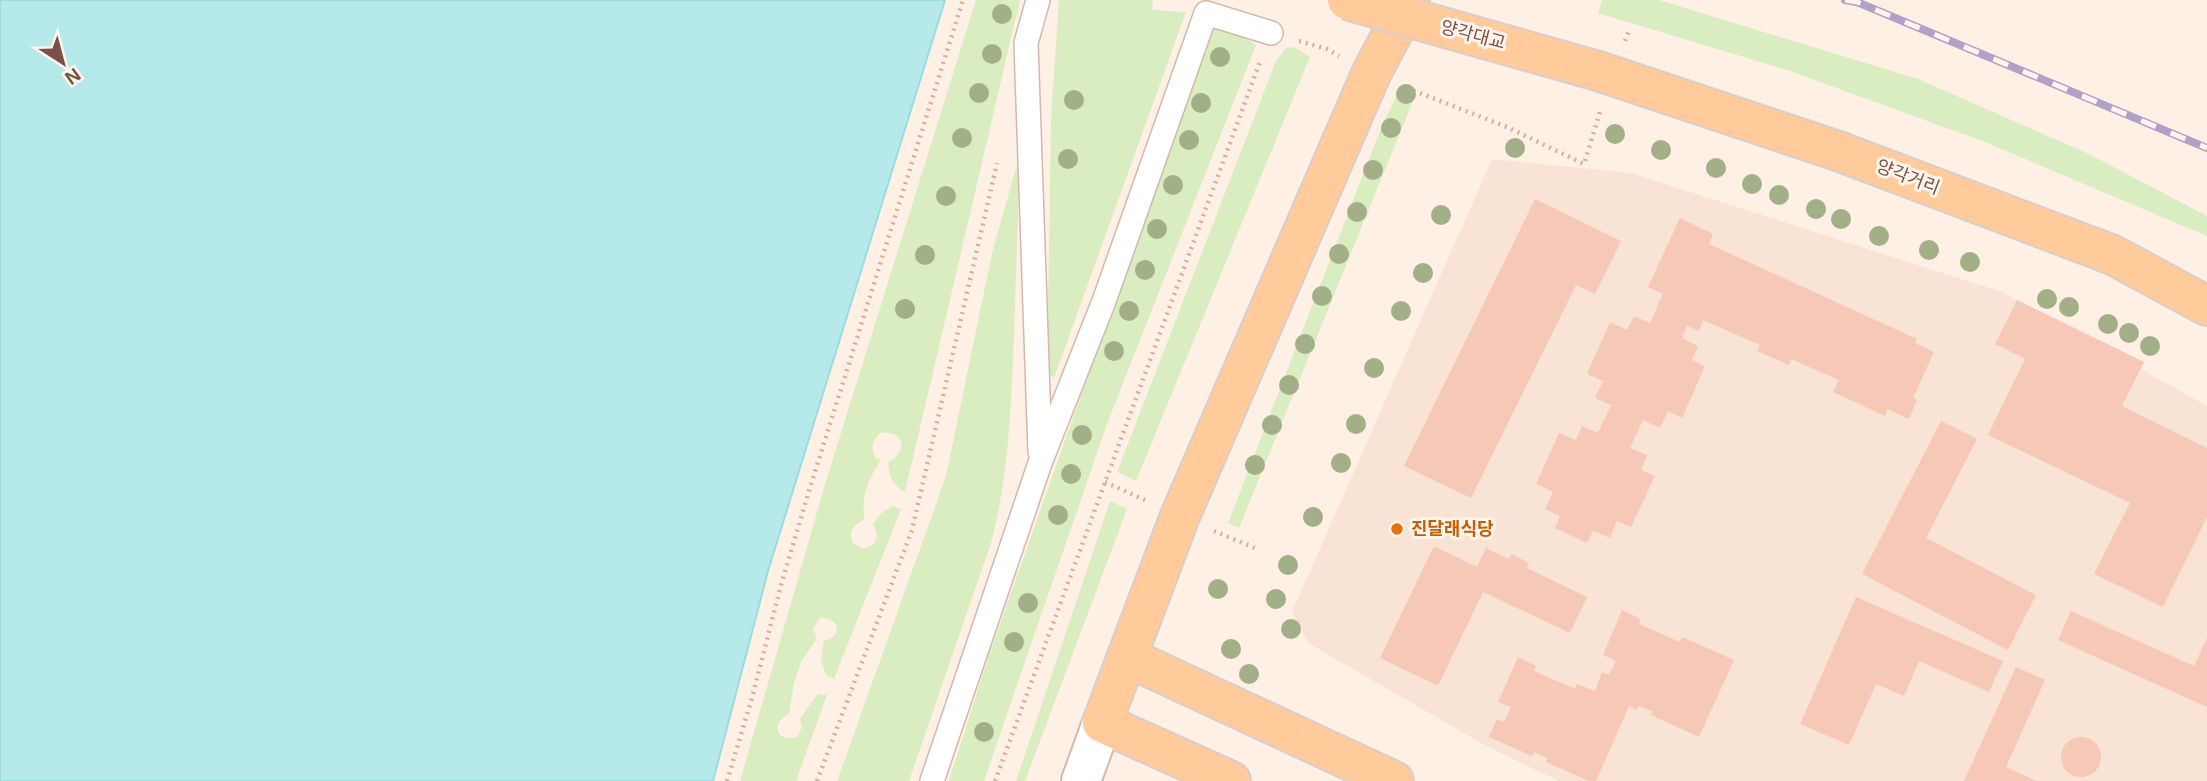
<svg xmlns="http://www.w3.org/2000/svg" width="2207" height="781" viewBox="0 0 2207 781" font-family="Arial,'Noto Sans KR',sans-serif">
	<rect width="100%" height="100%" fill="#fef0e4"/>
	<polygon fill="#f9e3d4" points="1492,159 1631,173 2002,292 2207,406 2207,781 1559,781 1490,748 1308,643 1292,612"/>
	<g fill="#d9edc0">
		<path d="M 976,0 L 1020,0 L 905,492 C 892,486 889,475 888,462 C 910,452 903,429 880,433 C 872,441 871,447 875,458 L 881,460 C 867,482 862,493 864,520 C 853,525 847,532 854,544 L 863,549 L 871,546 C 878,540 879,533 873,525 L 880,514 L 893,506 L 901,509 L 834,679 L 826,675 L 821,659 L 824,641 C 844,636 840,617 820,618 L 813,629 L 817,638 L 801,662 L 794,683 L 789,714 C 770,723 776,743 797,737 L 802,727 L 800,720 L 807,708 L 818,694 L 827,695 L 796,781 L 740,781 L 826,481 Z"/>
		<polygon points="1059,0 1153,0 1152,10 1186,12 1054,378 1047,373 1051,119"/>
		<polygon points="1602,0 1659,0 1918,79 2091,155 2207,216 2207,236 1985,142 1790,71 1598,13"/>
		<polygon points="1211,28 1238,34 1256,45 1107,424 984,781 949,781 988,658"/>
		<polygon points="1294,47 1310,57 1136,481 1117,472 1276,61 1286,48"/>
		<polygon points="1400,89 1415,96 1239,528 1228,523 1383,123"/>
		<path d="M 1020,154 C 1018,215 1016,275 1014,336 C 1011,406 1009,475 991,543 L 909,781 L 837,781 L 946,476 L 992,253 Z"/>
		<polygon points="1110,501 1127,509 1025,781 1016,781"/>
	</g>
	<polygon fill="#b6eaea" stroke="#9bdcdd" stroke-width="2" points="0,0 945,0 768,571 713,781 0,781"/>
	<g fill="#f6c8b8">
		<polygon points="1535,199 1621,241 1595,294 1576,285 1471,498 1404,466"/>
		<polygon points="1680,218 1713,234 1709,244 1917,339 1915,343 1934,352 1913,398 1917,400 1909,419 1888,409 1885,416 1833,392 1839,380 1791,359 1789,365 1757,351 1760,345 1703,320 1699,331 1687,326 1682,338 1698,346 1692,360 1705,366 1682,418 1668,411 1660,428 1643,420 1630,448 1647,455 1641,470 1655,476 1631,527 1617,521 1610,538 1593,531 1587,543 1555,528 1560,516 1545,509 1553,492 1536,484 1559,433 1576,440 1582,426 1598,433 1611,405 1595,398 1603,381 1587,374 1610,322 1627,330 1634,316 1650,323 1663,294 1648,287"/>
		<polygon points="2017,300 2144,362 2122,406 2207,448 2207,517 2163,607 2094,574 2130,503 1988,435 2025,359 1995,344"/>
		<polygon points="1941,421 1977,439 1926,538 2036,595 2008,650 1862,574"/>
		<polygon points="1434,546 1477,567 1486,548 1509,559 1511,554 1529,563 1527,568 1587,597 1570,633 1483,592 1438,686 1380,658"/>
		<polygon points="1856,597 2003,661 1989,692 1919,661 1904,696 1876,684 1849,745 1800,724"/>
		<polygon points="1622,610 1641,619 1639,624 1680,642 1682,637 1734,660 1699,737 1651,715 1653,712 1639,706 1637,710 1629,706 1596,781 1589,781 1546,762 1547,758 1534,752 1532,756 1489,737 1497,719 1504,722 1511,707 1498,702 1518,657 1536,666 1534,671 1575,689 1577,684 1595,691 1602,672 1609,675 1616,661 1603,655"/>
		<polygon points="2071,611 2194,666 2207,638 2207,707 2058,640"/>
		<polygon points="2016,667 2045,680 2006,767 2037,781 1964,781"/>
		<circle cx="2081" cy="757" r="20"/>
	</g>
	<g fill="none" stroke-linecap="round" stroke-linejoin="round">
		<defs>
			<g id="lane">
				<polyline points="1038,0 1026,43 1040,452"/>
				<polyline points="932,781 1040,463 1104,301 1206,13 1271,33"/>
			</g>
			<polyline id="secondary" points="1081,781 1102,723"/>
			<g id="primary">
				<polyline points="1598,71 1838,151 2113,255 2207,306"/>
				<polyline points="1127,657 1394,781"/>
				<polyline points="1231,781 1102,723 1180,516 1371,74 1410,0"/>
			</g>
		</defs>
		<use href="#lane" stroke="#d3b8ab" stroke-width="26"/>
		<use href="#secondary" stroke="#d9b8aa" stroke-width="42"/>
		<use href="#primary" stroke="#d9cecb" stroke-width="42"/>
		<g stroke="#dcab9b" stroke-width="4.5" stroke-dasharray="2 5" stroke-linecap="butt">
			<polyline points="1299,41 1327,49 1339,56"/>
			<polyline points="1625,41 1629,31"/>
			<polyline points="1407,88 1507,127 1584,164 1600,112"/>
			<polyline points="1105,482 1145,500"/>
			<polyline points="1214,531 1255,548"/>
			<polyline points="727,781 752,698 781,585 809,491 963,0"/>
			<polyline points="817,781 912,530 997,163"/>
			<polyline points="995,781 1261,59"/>
		</g>
		<use href="#lane" stroke="#fff" stroke-width="23"/>
		<use href="#secondary" stroke="#fff" stroke-width="38"/>
		<use href="#primary" stroke="#ffcb9a" stroke-width="38"/>
		<defs>
			<polyline id="rail" points="1845,0 1857,2 2207,148"/>
		</defs>
		<use href="#rail" stroke="#b1a1c9" stroke-width="8"/>
		<use href="#rail" stroke="#fff5ec" stroke-width="5" stroke-dasharray="16" stroke-linecap="butt"/>
		<defs>
			<polyline id="primary-bridge" points="1347,0 1598,71"/>
		</defs>
		<use href="#primary-bridge" stroke="#d9cecb" stroke-width="42" stroke-linecap="butt"/>
		<use href="#primary-bridge" stroke="#ffcb9a" stroke-width="38"/>
	</g>
	<g fill="#a2af87">
		<circle cx="1002" cy="14" r="10"/>
		<circle cx="992" cy="54" r="10"/>
		<circle cx="1220" cy="57" r="10"/>
		<circle cx="979" cy="93" r="10"/>
		<circle cx="1406" cy="94" r="10"/>
		<circle cx="1074" cy="100" r="10"/>
		<circle cx="1201" cy="103" r="10"/>
		<circle cx="1391" cy="128" r="10"/>
		<circle cx="1615" cy="134" r="10"/>
		<circle cx="962" cy="138" r="10"/>
		<circle cx="1189" cy="140" r="10"/>
		<circle cx="1515" cy="148" r="10"/>
		<circle cx="1661" cy="150" r="10"/>
		<circle cx="1068" cy="159" r="10"/>
		<circle cx="1716" cy="168" r="10"/>
		<circle cx="1373" cy="170" r="10"/>
		<circle cx="1752" cy="184" r="10"/>
		<circle cx="1173" cy="185" r="10"/>
		<circle cx="1779" cy="195" r="10"/>
		<circle cx="946" cy="196" r="10"/>
		<circle cx="1816" cy="209" r="10"/>
		<circle cx="1357" cy="212" r="10"/>
		<circle cx="1441" cy="215" r="10"/>
		<circle cx="1841" cy="219" r="10"/>
		<circle cx="1157" cy="229" r="10"/>
		<circle cx="1879" cy="236" r="10"/>
		<circle cx="1929" cy="250" r="10"/>
		<circle cx="1339" cy="254" r="10"/>
		<circle cx="925" cy="255" r="10"/>
		<circle cx="1970" cy="262" r="10"/>
		<circle cx="1145" cy="270" r="10"/>
		<circle cx="1423" cy="273" r="10"/>
		<circle cx="1322" cy="296" r="10"/>
		<circle cx="2047" cy="299" r="10"/>
		<circle cx="2069" cy="307" r="10"/>
		<circle cx="905" cy="309" r="10"/>
		<circle cx="1129" cy="311" r="10"/>
		<circle cx="1401" cy="311" r="10"/>
		<circle cx="2108" cy="324" r="10"/>
		<circle cx="2129" cy="333" r="10"/>
		<circle cx="1305" cy="344" r="10"/>
		<circle cx="2150" cy="346" r="10"/>
		<circle cx="1114" cy="351" r="10"/>
		<circle cx="1374" cy="368" r="10"/>
		<circle cx="1289" cy="385" r="10"/>
		<circle cx="1356" cy="424" r="10"/>
		<circle cx="1272" cy="425" r="10"/>
		<circle cx="1082" cy="435" r="10"/>
		<circle cx="1341" cy="463" r="10"/>
		<circle cx="1255" cy="465" r="10"/>
		<circle cx="1071" cy="474" r="10"/>
		<circle cx="1058" cy="515" r="10"/>
		<circle cx="1313" cy="517" r="10"/>
		<circle cx="1288" cy="565" r="10"/>
		<circle cx="1218" cy="589" r="10"/>
		<circle cx="1276" cy="599" r="10"/>
		<circle cx="1028" cy="603" r="10"/>
		<circle cx="1291" cy="629" r="10"/>
		<circle cx="1014" cy="642" r="10"/>
		<circle cx="1231" cy="649" r="10"/>
		<circle cx="1249" cy="674" r="10"/>
		<circle cx="984" cy="732" r="10"/>
	</g>
	<circle fill="#e8710a" stroke="#fff5ec" stroke-width="2.5" cx="1397" cy="529" r="7"/>
	<g text-anchor="middle" dominant-baseline="central" stroke-width="6" stroke-linejoin="round" paint-order="stroke">
		<g font-size="18" fill="#795147" stroke="#fff5ec">
			<text transform="translate(1473 35) rotate(15)">양각대교</text>
			<text transform="translate(1908 177) rotate(21)">양각거리</text>
		</g>
		<g font-size="18" font-weight="bold" fill="#c56008" stroke="#fff5ec" text-anchor="start">
			<text x="1411" y="529">진달래식당</text>
		</g>
	</g>
	<g transform="translate(63 63) rotate(144)" stroke="#fff5ec" stroke-width="5" paint-order="stroke">
	<path d="M0-5L12 26L0 18L-12 26Z" fill="#795147"/>
	<text y="-10" font-size="19" font-weight="bold" text-anchor="middle" fill="#795147">N</text>
	</g>
</svg>
